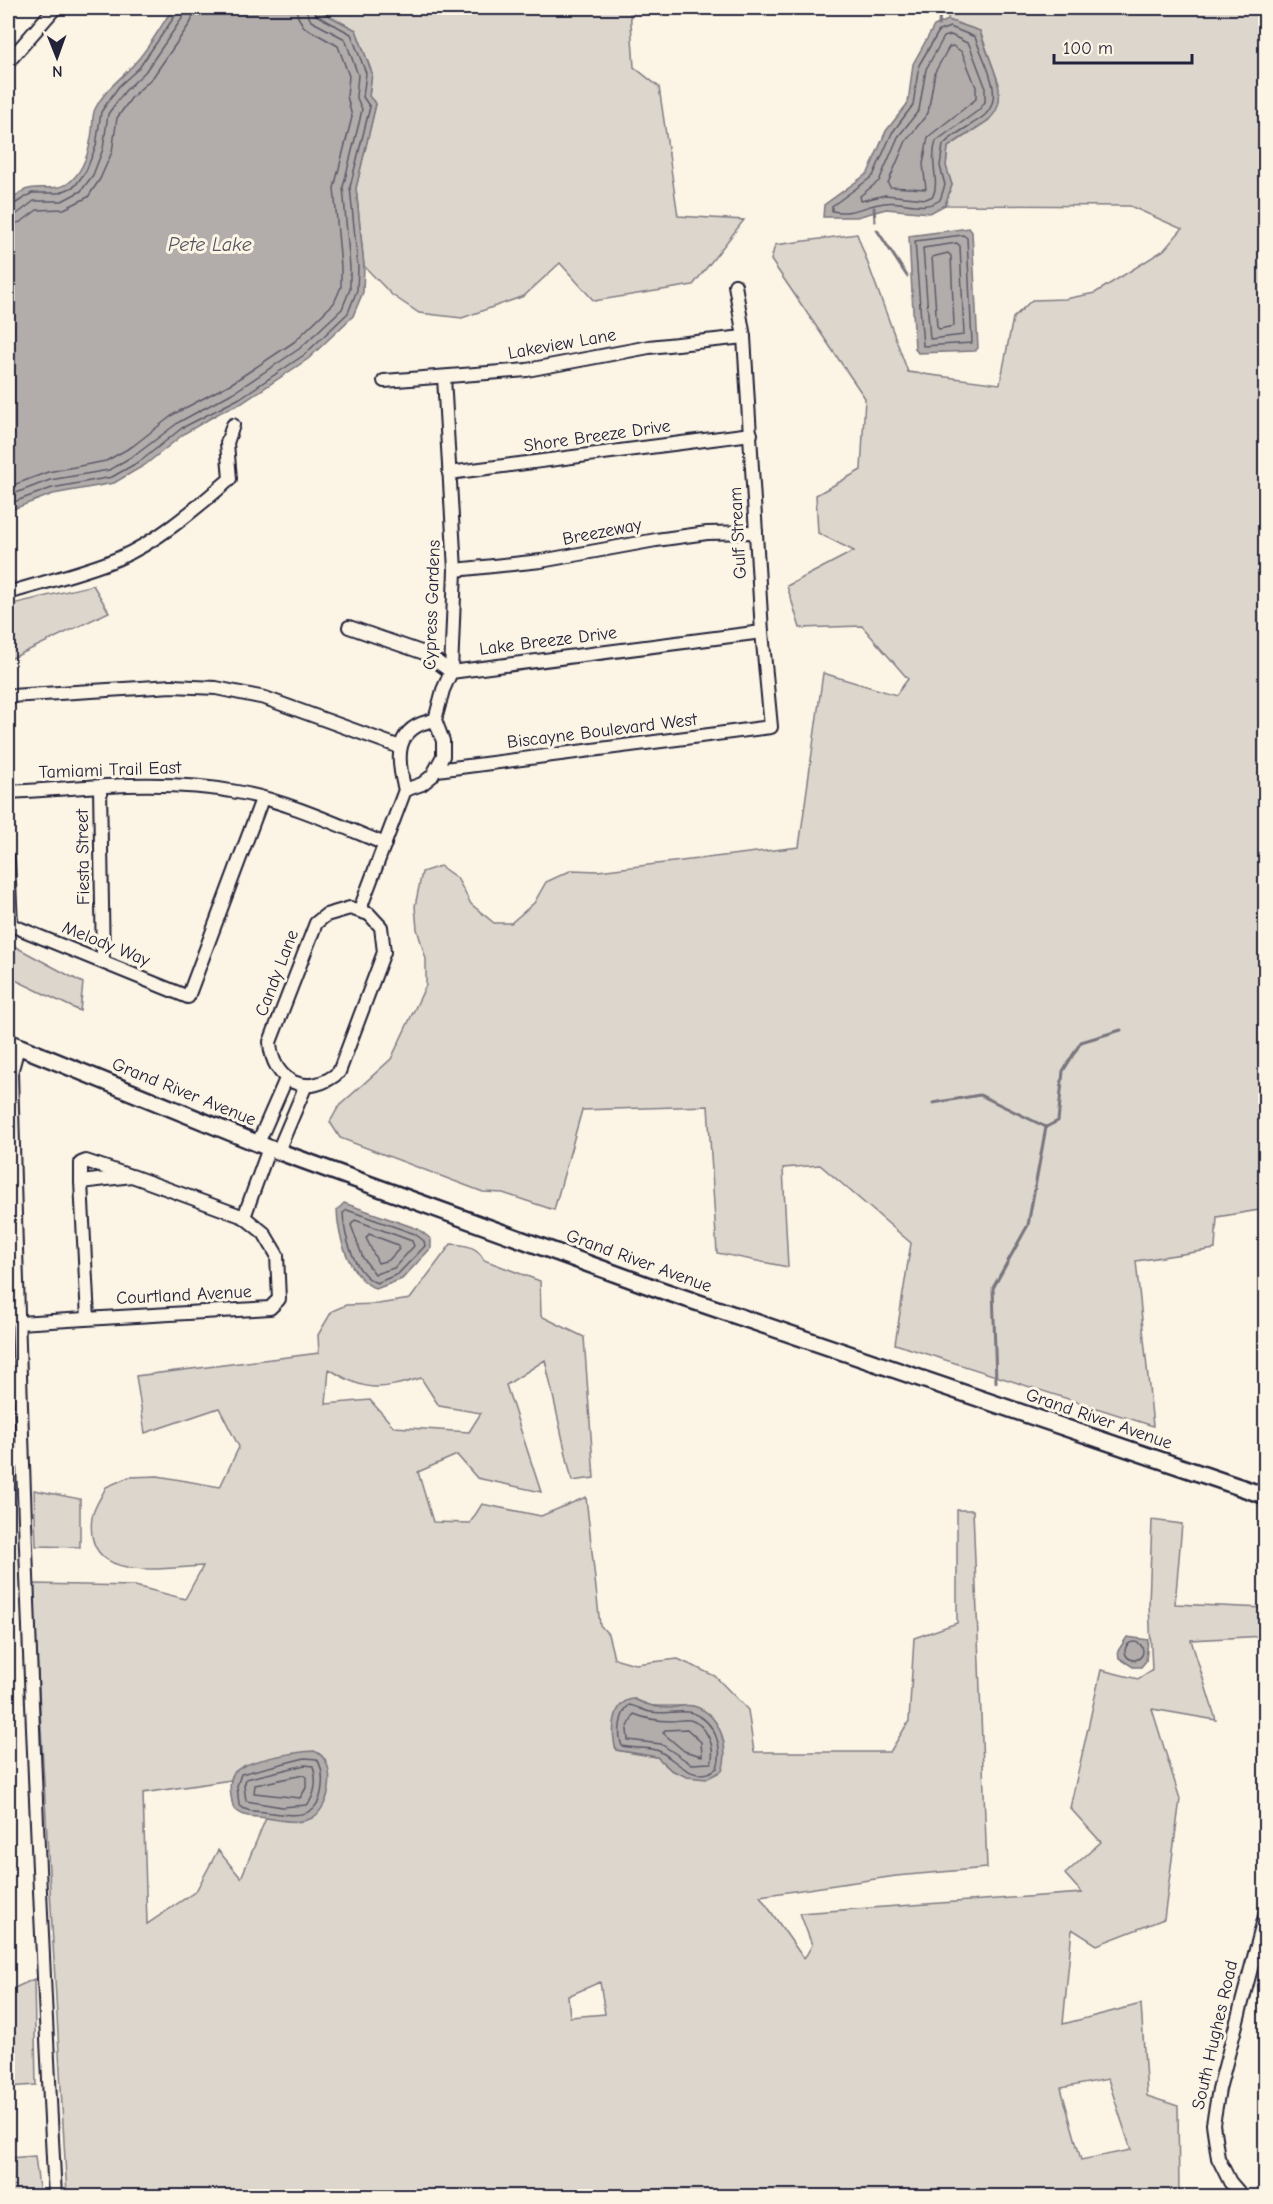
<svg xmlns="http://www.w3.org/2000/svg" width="1273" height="2204" viewBox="0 0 1273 2204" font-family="'Comic Neue',sans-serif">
	<rect width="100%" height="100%" fill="#fcf5e5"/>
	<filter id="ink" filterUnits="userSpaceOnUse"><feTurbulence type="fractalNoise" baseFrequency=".0167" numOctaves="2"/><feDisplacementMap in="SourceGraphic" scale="12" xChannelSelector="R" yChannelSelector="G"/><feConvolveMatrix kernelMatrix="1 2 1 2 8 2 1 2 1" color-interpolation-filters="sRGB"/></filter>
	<g filter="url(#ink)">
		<polygon fill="#ece5d8" points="8,1193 11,1193 16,1378 8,1379"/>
		<g fill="#dcd6cc" stroke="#7f7c84" stroke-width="1.5" fill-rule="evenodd">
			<polygon points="314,8 630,8 634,67 659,87 678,216 744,220 693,285 594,301 560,263 524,296 462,318 419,313 392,295 364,266 356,188 376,104 369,97 372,73 356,30"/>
			<polygon points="949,8 1014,8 1051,12 1049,8 1265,8 1265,1209 1217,1217 1215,1249 1136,1261 1153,1426 895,1344 911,1243 820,1165 783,1168 788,1267 717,1253 708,1106 582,1110 554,1210 503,1193 483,1192 340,1138 330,1122 339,1106 391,1059 426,985 426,959 417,929 415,906 422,872 440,866 457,878 471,904 494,923 511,923 534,903 546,882 572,870 598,871 799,847 823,673 896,695 908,679 862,626 800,628 787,586 854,551 818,533 816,495 861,470 865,398 771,260 775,245 857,234 908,372 1000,384 1013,318 1032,300 1065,299 1095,293 1164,250 1182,229 1130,206 945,205 952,185 946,166 948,147 989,120 999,84 980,31 948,20"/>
			<polygon points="93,585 109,612 8,660 8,605"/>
			<polygon points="12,945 83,983 80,1011 11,978"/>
			<path d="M 451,1244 C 466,1245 477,1246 484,1260 L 540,1281 L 541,1316 L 584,1337 L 594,1478 L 572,1481 L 545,1360 L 506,1385 L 541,1492 L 477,1478 L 457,1455 L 418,1472 L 433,1522 L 470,1523 L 482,1504 L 541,1516 L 586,1497 L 600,1625 L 608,1634 L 614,1658 L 635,1664 L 678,1659 L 715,1676 L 748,1710 L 754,1752 L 890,1752 L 909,1721 L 914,1638 L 957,1623 L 957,1510 L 973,1510 L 987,1868 L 896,1876 L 760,1896 L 804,1959 L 812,1945 L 800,1913 L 1082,1893 L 1065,1874 L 1101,1842 L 1070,1808 L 1101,1670 L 1138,1679 L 1152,1670 L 1149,1604 L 1152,1520 L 1182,1524 L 1175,1604 L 1265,1608 L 1265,1636 L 1191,1640 L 1216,1720 L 1152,1709 L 1180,1799 L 1164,1919 L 1097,1945 L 1072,1929 L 1063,2024 L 1141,2004 L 1147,2096 L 1178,2106 L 1179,2196 L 67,2196 L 33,1584 L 135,1586 L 185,1599 L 203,1566 C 161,1568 83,1584 92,1517 C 94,1507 102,1496 106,1487 L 129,1477 L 158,1476 L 220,1487 L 239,1447 L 219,1408 L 145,1433 L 136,1376 L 319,1353 L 318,1335 L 332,1311 L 346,1305 L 378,1304 L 410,1299 ZM 329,1369 C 368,1393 378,1390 421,1378 L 439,1406 L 481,1413 L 469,1432 L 394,1427 L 370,1400 L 326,1404 ZM 634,1699 L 651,1706 L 693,1706 L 714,1722 L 671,1770 L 657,1757 L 616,1750 C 612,1723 612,1716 634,1699 ZM 325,1759 C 334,1790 328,1801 305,1820 L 266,1818 L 241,1878 L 218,1850 L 196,1891 L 147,1924 L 143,1793 L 231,1780 L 233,1774 ZM 600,1982 L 605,2014 L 570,2017 L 568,1996 ZM 1108,2079 L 1131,2150 L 1081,2160 L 1061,2088 Z"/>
			<polygon points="34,1490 80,1499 80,1547 36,1546"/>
			<polygon points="34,1979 36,2085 8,2087 8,1991"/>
			<polygon points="35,2156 40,2196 8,2196 8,2158"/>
		</g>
		<g fill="#b2adab" stroke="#78757e" stroke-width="1.5">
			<path d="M 173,8 L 314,8 L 356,30 L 372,73 L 369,96 L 376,104 L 356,188 L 364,266 L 363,292 L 353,316 L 308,359 L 242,403 L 221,412 L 185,433 L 145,465 L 114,483 L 53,494 L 8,511 L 8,207 C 26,173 53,198 71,181 C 84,169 90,148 92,131 C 93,125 92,115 95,109 C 104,90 121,79 134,64 C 149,48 161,26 173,8 Z"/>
			<path d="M 948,20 L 980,31 C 986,58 1016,99 987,121 C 974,130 961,138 948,147 L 946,166 L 952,185 L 945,205 L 930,213 L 886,209 L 857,217 L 823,217 L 824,205 L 868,173 L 886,131 L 908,103 L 913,64 L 934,26 Z"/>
			<polygon points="969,228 972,232 978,348 975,351 918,353 915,349 909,236"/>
			<path d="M 344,1203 L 418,1229 L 431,1239 L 431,1248 L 402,1279 L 376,1289 C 349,1277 338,1238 337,1210 Z"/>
			<polygon points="1127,1637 1148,1640 1146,1661 1141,1667 1133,1667 1119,1658 1118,1651"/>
			<path d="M 634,1699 C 646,1705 656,1708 670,1708 C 677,1707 687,1704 693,1706 C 721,1713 730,1749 722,1771 L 706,1779 L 687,1777 L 671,1770 L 657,1757 L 616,1750 C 611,1733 612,1700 634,1699 Z"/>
			<path d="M 314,1751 C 338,1759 332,1807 312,1818 C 298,1825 281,1820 266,1818 C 253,1816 242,1818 233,1807 C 231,1797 228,1784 233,1774 C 241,1760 298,1752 314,1751 Z"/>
		</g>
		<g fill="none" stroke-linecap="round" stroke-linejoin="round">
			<g stroke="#5c5a68" stroke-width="1.5">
				<path d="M 950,27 L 975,37 C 982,59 1006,95 985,115 C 972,126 955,132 943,145 L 940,166 L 945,185 L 940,200 C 922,212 904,200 884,203 C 865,206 851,215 832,211 L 832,206 L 873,176 L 892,133 L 913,105 L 919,65 L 939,31 Z"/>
				<path d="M 951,35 L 969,44 L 985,86 L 985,102 L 979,110 L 936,141 C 929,163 940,180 933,196 L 926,199 L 885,195 L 861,201 L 860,196 L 879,181 L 898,137 L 919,110 L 926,69 L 944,37 Z"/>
				<polygon points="953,46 962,52 976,87 976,99 928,137 923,164 926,189 890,187 888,183 906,141 928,113 935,72 949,47"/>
				<polyline points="8,208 32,193 59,193 75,186 86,171 96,146 101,112 119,86 139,68 177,13 178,8"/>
				<polyline points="8,216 17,214 34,201 62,201 81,191 93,175 103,149 108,114 125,91 145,72 183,17 186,8"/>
				<polyline points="8,225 21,222 37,210 64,209 88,197 100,179 112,152 117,118 132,97 153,77 191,22 195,8"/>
				<polygon points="963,235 967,238 972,343 923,346 915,241"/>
				<polygon points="957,243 960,246 964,335 930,339 923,248"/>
				<polygon points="948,253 951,256 954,326 939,329 937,327 932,257"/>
				<polyline points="8,487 48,472 106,461 133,446 174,414 232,383 294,342 334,303 341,287 341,267 334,188 352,117 347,96 349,76 338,46 304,27 298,17 296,8"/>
				<polyline points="8,496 50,480 109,470 138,453 179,422 236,391 299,349 342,309 350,289 350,267 343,187 360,119 362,109 356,96 358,75 345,39 311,21 305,8"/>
				<polyline points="8,504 52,488 112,477 142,460 182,428 240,398 304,355 348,313 357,290 358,267 350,187 370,107 363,97 366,73 351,34 316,15 313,8"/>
				<path d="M 347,1210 L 415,1234 L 424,1241 L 425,1246 L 398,1274 L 377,1283 C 354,1275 344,1235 343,1213 Z"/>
				<polygon points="355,1220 412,1241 414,1246 394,1268 375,1274 363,1258 351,1225"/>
				<polygon points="369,1234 398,1245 399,1249 389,1260 378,1263 366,1238"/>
				<circle cx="1134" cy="1651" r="9"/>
				<path d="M 629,1705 C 637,1706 643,1711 651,1712 C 664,1715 681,1709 693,1713 C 715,1721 724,1748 717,1768 C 693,1786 676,1759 659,1751 C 647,1746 633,1749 622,1746 C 617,1734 620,1713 629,1705 Z"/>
				<path d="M 634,1714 C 646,1719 657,1721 671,1721 C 677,1721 684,1719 690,1720 C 707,1724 716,1748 711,1763 L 691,1764 L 661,1744 L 628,1740 L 627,1729 Z"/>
				<polygon points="687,1729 701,1742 702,1756 684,1751 663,1733 665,1730"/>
				<path d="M 305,1758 L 317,1759 C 322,1767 323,1777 322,1786 C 319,1823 291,1815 265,1812 C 255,1811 246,1812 239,1805 L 237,1786 L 241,1774 Z"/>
				<path d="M 305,1765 L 313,1766 C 317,1779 316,1795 307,1805 L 282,1807 L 246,1801 L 244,1786 L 246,1779 Z"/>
				<polygon points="303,1775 306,1777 306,1788 300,1798 254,1793 255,1785"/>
			</g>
			<g stroke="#78757e" stroke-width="3">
				<polyline points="939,25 940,8"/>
				<polyline points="874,208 875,221"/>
				<polyline points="877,230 907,276"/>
				<polyline points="933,1103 980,1095 1046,1127"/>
				<polyline points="996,1382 993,1288 1028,1225 1046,1127 1058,1121 1063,1071 1081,1042 1121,1030"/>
			</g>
			<defs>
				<g id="minor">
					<polyline points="8,62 55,8"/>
					<polyline points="384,381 527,370 649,347 744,337"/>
					<polyline points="449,473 751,434"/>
					<polyline points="455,570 541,561 656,540 707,533 756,532"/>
					<path d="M 8,593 C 44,582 83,573 117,559 C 159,541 196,508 230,479 L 227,443 L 233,425"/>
					<polyline points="349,627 427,654 451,672 762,632"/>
					<polyline points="8,699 11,696 172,686 216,688 265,698 400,747"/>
					<polyline points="437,770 771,727 762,632 744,337 735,285"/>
					<polyline points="100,788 103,962"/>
					<polyline points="405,790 422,784 432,776 443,756 443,741 435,720 443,690 451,672 455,570 444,377"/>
					<path d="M 405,790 C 396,757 394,727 435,720"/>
					<path d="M 8,792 C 83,788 162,778 237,792 C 284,800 341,826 385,844"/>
					<polyline points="8,859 11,925 188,997 262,799"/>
					<path d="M 350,908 L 369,914 L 381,927 L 384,952 L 339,1072 C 308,1099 272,1082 270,1042 L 316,923 L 326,915 Z"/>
					<polyline points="360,909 405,790"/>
					<path d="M 18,1047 L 11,1073 C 21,1448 35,1822 55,2196"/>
					<polyline points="258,1143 286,1079"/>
					<polyline points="278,1151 306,1085"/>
					<polyline points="81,1182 81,1163 86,1161 128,1175"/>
					<polyline points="244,1217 269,1148"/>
					<polyline points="18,1323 270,1308 279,1299 277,1255 264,1233 244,1217 132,1176 81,1182 88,1319"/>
					<polyline points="1242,2196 1230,2182 1218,2158 1213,2124 1219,2089 1266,1912"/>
				</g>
				<polyline id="major" points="8,1042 269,1148 655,1288 1266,1496"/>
			</defs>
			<use href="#minor" stroke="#22223b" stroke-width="16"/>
			<use href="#major" stroke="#22223b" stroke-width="20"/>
			<use href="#minor" stroke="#fcf5e5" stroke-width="12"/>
			<use href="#major" stroke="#fcf5e5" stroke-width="15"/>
		</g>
	</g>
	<g text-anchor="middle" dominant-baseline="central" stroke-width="6" stroke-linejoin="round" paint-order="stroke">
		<g font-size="18" fill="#22223b" stroke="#fcf5e5">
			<text transform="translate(562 344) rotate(-10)">Lakeview Lane</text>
			<text transform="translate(597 436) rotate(-8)">Shore Breeze Drive</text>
			<text transform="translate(602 532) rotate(-11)">Breezeway</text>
			<text transform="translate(738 533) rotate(-93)">Gulf Stream</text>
			<text transform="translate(432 605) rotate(-88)">Cypress Gardens</text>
			<text transform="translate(548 641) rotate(-7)">Lake Breeze Drive</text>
			<text transform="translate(602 731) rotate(-7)">Biscayne Boulevard West</text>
			<text transform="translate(110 770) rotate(-2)">Tamiami Trail East</text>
			<text transform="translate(83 857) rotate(-91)">Fiesta Street</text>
			<text transform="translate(106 944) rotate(22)">Melody Way</text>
			<text transform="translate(277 973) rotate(-69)">Candy Lane</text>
			<text transform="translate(184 1092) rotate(22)">Grand River Avenue</text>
			<text transform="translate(639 1261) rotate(20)">Grand River Avenue</text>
			<text transform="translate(184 1295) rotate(-3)">Courtland Avenue</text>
			<text transform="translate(1099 1419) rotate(19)">Grand River Avenue</text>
			<text transform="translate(1215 2035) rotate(-77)">South Hughes Road</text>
		</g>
		<g font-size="20" font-style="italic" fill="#545362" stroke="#fcf5e5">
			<text x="210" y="244">Pete Lake</text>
		</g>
	</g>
	<rect width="1273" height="2204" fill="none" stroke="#fcf5e5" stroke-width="30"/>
	<rect x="15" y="15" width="1243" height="2174" fill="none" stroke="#22223b" stroke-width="2" filter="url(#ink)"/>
	<g transform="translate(57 57) rotate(179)" stroke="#fcf5e5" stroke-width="4.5" paint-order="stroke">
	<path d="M0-4.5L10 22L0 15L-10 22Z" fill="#22223b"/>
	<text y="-9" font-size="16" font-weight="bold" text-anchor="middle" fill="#22223b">N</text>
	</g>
	<path d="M1054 54v9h138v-9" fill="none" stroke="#22223b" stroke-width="3"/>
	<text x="1063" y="54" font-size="18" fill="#22223b" stroke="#fcf5e5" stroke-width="4.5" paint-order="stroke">100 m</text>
</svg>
